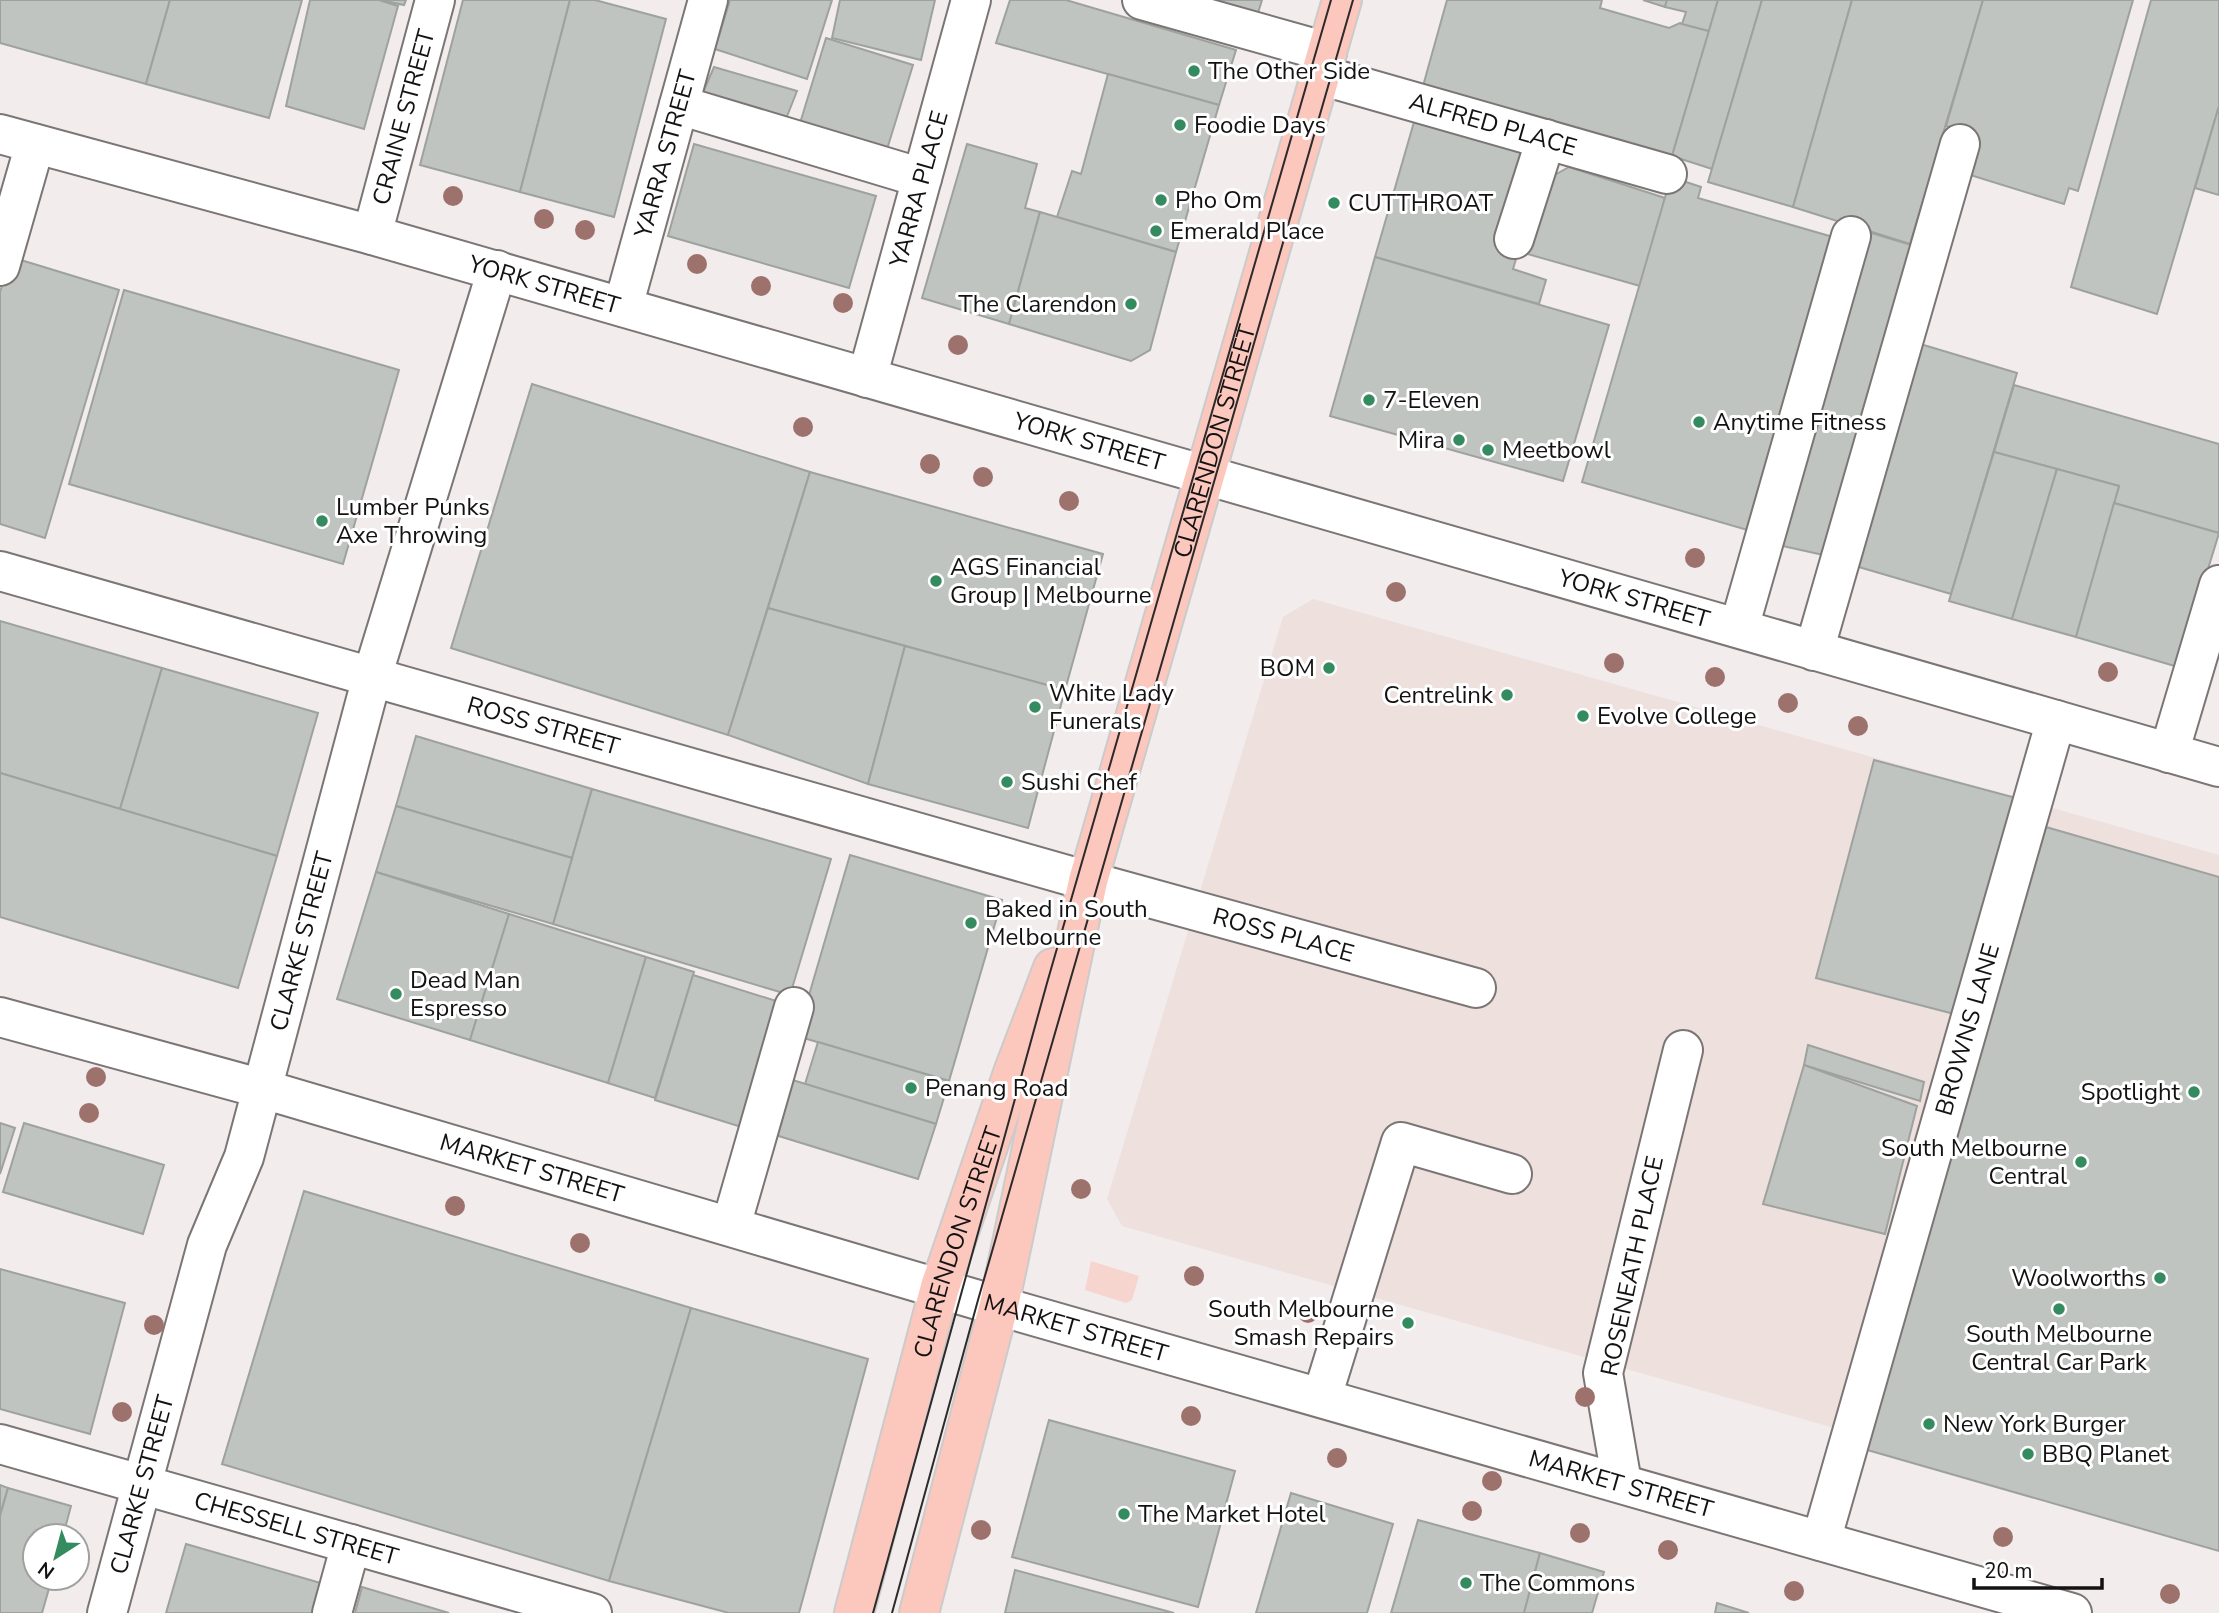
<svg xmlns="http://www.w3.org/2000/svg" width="2219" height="1613" viewBox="0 0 2219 1613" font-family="'Nunito Sans',sans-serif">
	<rect width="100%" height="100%" fill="#f2edec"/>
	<polygon fill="#ede0dd" points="1313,599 2219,855 2219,1537 1122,1226 1107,1199 1283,617"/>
	<polygon fill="#f6d5ce" points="1091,1261 1139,1276 1132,1300 1126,1303 1085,1290"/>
	<g fill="#c0c4c1" stroke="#9ea29f" stroke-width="2">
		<polygon points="0,0 170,0 146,84 0,43"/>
		<polygon points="170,0 302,0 269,118 146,84"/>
		<polygon points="310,0 379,0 398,6 364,129 286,106"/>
		<polygon points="380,0 406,0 404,5"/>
		<polygon points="463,0 570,0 520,192 420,165"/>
		<polygon points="570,0 595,0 666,19 614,217 520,192"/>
		<polygon points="730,0 832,0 807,79 715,49"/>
		<polygon points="840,0 935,0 921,60 832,38"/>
		<polygon points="1010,0 1066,0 1236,50 1219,105 996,43"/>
		<polygon points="1164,0 1262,0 1254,26"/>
		<polygon points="1447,0 1602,0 1600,8 1669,28 1680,23 1709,31 1672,156 1423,86"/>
		<polygon points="1643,0 1667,0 1665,7"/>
		<polygon points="1667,0 1718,0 1709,31 1682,24 1686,12 1665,7"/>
		<polygon points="1718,0 1762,0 1712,169 1672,156"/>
		<polygon points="1762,0 1852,0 1793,207 1708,182"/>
		<polygon points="1852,0 1983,0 1910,244 1793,207"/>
		<polygon points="1983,0 2133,0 2078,191 2069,188 2064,204 1964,173 1976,135 1946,126"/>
		<polygon points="2151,0 2219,0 2219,106 2157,314 2071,287"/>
		<polygon points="826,38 913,65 884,159 797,133"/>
		<polygon points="714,67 797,91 782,129 698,104"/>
		<polygon points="1108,74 1219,105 1176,252 1057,217 1072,171 1081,174"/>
		<polygon points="2219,106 2219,195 2195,188"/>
		<polygon points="1414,122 1529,155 1519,249 1513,269 1546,280 1539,304 1375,257"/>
		<polygon points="694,144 876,196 849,288 668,236"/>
		<polygon points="967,144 1037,164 1025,208 1040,212 1009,324 922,298"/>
		<polygon points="1569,167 1665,198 1640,286 1524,253 1544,181"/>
		<polygon points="1671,177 1701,187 1698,198 1833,237 1751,531 1582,482"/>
		<polygon points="1040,212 1176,252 1150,350 1131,361 1009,324"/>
		<polygon points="1868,232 1918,247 1828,556 1778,545"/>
		<polygon points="11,257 119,290 45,538 0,524 0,292"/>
		<polygon points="1375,257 1609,325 1563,481 1330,416"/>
		<polygon points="124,290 399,370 343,564 69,484"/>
		<polygon points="1917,343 2017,373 1951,594 1852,565"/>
		<polygon points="532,384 810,472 728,735 451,648"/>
		<polygon points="2014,385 2219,444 2219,533 2114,503 2119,486 1994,452"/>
		<polygon points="1994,452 2057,469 2012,619 1949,601"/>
		<polygon points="2057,469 2119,486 2076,637 2012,619"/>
		<polygon points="810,472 1103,554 1065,690 768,608"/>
		<polygon points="2114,503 2219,533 2178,667 2076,637"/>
		<polygon points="768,608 905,646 868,784 728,735"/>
		<polygon points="0,621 162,668 120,809 0,773"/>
		<polygon points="905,646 1065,690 1028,828 868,784"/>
		<polygon points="162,668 318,713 277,856 120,809"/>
		<polygon points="416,736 592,789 572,858 396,806"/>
		<polygon points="1874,760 2016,798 1958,1015 1816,978"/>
		<polygon points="0,773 277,856 238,988 0,917"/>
		<polygon points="592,789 831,859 790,995 553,924"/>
		<polygon points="396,806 572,858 553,924 376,872"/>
		<polygon points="2046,827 2219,877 2219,1551 1857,1447"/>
		<polygon points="850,855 1002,900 949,1081 797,1036"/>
		<polygon points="376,872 509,914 470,1040 337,999"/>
		<polygon points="509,914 646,957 608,1083 470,1040"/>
		<polygon points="646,957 694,972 655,1098 608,1083"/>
		<polygon points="693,975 789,1005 751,1130 655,1100"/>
		<polygon points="818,1042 949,1081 936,1124 805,1084"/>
		<polygon points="1808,1045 1924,1082 1920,1101 1804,1065"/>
		<polygon points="1804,1065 1917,1106 1885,1234 1763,1204"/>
		<polygon points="786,1078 936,1124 918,1179 769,1133"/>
		<polygon points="0,1123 15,1128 0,1174"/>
		<polygon points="24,1123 164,1165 143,1234 3,1192"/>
		<polygon points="304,1191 691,1308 609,1581 222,1464"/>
		<polygon points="0,1269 125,1303 90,1434 0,1409"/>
		<polygon points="691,1308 868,1359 799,1613 729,1613 609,1581"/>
		<polygon points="1049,1420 1235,1471 1198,1607 1012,1557"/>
		<polygon points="0,1485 8,1488 0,1516"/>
		<polygon points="8,1488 71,1506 63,1536 35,1536 35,1578 52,1578 42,1613 0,1613 0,1516"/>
		<polygon points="1291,1493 1393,1524 1367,1613 1256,1613"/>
		<polygon points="1418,1520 1540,1553 1524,1613 1391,1613"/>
		<polygon points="186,1544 324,1584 315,1613 166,1613"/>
		<polygon points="1540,1553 1604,1572 1592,1613 1524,1613"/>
		<polygon points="1015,1570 1174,1613 1005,1613"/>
		<polygon points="362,1587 449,1613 355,1613"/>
		<polygon points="1717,1603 1749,1613 1715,1613"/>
	</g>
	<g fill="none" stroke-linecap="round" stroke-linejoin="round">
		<defs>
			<g id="minor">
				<polyline points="1142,0 1327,52"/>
				<path id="s1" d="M 1320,75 L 1667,174"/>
				<polyline points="679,105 922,178"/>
				<path id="s2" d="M 0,134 L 372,235 L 2219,767"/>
				<path id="s3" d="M 372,235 L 435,0"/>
				<polyline points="1514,239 1546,139"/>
				<polyline points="0,266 35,144"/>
				<path id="s4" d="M 623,307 L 708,0"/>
				<path id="s5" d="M 867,378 L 971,0"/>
				<path id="s6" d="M 0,571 L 1088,881 L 1476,988"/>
				<polyline points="1739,628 1851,236"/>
				<polyline points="1814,651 1960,144"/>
				<polyline points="2169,753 2219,585"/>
				<path id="s7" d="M 0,1017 L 263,1089 L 978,1300 L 2072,1613"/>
				<polyline points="731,1226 794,1007"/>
				<polyline points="1322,1397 1401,1142 1512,1174"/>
				<path id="s8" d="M 0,1444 L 592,1613"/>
				<polyline points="1622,1483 1603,1373 1683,1050"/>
				<path id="s9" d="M 1821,1541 L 2056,720"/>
				<path id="s10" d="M 107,1613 L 207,1245 L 244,1157 L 372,677 L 497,270"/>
				<polyline points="332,1613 351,1544"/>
			</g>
			<g id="major">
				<path id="s11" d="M 854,1613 L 940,1287 L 1013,1073 L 1053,968"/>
				<path id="s12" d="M 919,1613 L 999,1305 L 1088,881 L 1342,0"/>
			</g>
		</defs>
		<use href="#minor" stroke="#7b7675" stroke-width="42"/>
		<use href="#major" stroke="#cbcbcb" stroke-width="42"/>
		<use href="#minor" stroke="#fff" stroke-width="38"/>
		<use href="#major" stroke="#fcc7bd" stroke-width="38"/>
		<g stroke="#2c2a2a" stroke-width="2">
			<polyline points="873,1613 1047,983 1331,0"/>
			<polyline points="892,1613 978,1300 1353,0"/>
		</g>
	</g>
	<g fill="#9e726c">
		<circle cx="453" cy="196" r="10"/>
		<circle cx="544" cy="219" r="10"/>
		<circle cx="585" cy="230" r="10"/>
		<circle cx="697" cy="264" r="10"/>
		<circle cx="761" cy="286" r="10"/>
		<circle cx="843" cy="303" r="10"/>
		<circle cx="958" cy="345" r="10"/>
		<circle cx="803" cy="427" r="10"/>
		<circle cx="930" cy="464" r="10"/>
		<circle cx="983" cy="477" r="10"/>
		<circle cx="1069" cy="501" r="10"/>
		<circle cx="1695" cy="558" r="10"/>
		<circle cx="1396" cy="592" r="10"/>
		<circle cx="1614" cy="663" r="10"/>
		<circle cx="2108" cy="672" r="10"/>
		<circle cx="1715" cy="677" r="10"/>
		<circle cx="1788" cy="703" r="10"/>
		<circle cx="1858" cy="726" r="10"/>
		<circle cx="96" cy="1077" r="10"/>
		<circle cx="89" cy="1113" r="10"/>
		<circle cx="1081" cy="1189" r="10"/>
		<circle cx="455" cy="1206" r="10"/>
		<circle cx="580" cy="1243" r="10"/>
		<circle cx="1194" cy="1276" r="10"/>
		<circle cx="1308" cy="1313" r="10"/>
		<circle cx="154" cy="1325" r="10"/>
		<circle cx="1585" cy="1397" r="10"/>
		<circle cx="122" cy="1412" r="10"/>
		<circle cx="1191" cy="1416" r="10"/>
		<circle cx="1337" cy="1458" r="10"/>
		<circle cx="1492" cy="1481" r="10"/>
		<circle cx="1472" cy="1511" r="10"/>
		<circle cx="981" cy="1530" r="10"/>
		<circle cx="1580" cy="1533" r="10"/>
		<circle cx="2003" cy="1537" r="10"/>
		<circle cx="1668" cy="1550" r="10"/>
		<circle cx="1794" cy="1591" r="10"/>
		<circle cx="2170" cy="1594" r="10"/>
	</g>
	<g fill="#348b5f" stroke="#fff" stroke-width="2.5">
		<circle cx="1194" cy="71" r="7"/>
		<circle cx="1180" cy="125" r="7"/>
		<circle cx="1161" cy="200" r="7"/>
		<circle cx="1334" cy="203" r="7"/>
		<circle cx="1156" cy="231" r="7"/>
		<circle cx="1131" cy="304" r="7"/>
		<circle cx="1369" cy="400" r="7"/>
		<circle cx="1699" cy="422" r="7"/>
		<circle cx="1459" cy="440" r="7"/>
		<circle cx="1488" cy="450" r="7"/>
		<circle cx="322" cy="521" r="7"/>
		<circle cx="936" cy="581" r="7"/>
		<circle cx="1329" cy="668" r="7"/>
		<circle cx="1507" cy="695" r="7"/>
		<circle cx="1035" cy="707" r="7"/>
		<circle cx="1583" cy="716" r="7"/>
		<circle cx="1007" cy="782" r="7"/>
		<circle cx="971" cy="923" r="7"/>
		<circle cx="396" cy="994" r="7"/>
		<circle cx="911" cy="1088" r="7"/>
		<circle cx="2194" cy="1092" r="7"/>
		<circle cx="2081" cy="1162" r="7"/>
		<circle cx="2160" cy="1278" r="7"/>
		<circle cx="2059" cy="1309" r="7"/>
		<circle cx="1408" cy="1323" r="7"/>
		<circle cx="1929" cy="1424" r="7"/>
		<circle cx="2028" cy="1454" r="7"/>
		<circle cx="1124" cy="1514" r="7"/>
		<circle cx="1466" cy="1583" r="7"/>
	</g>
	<g text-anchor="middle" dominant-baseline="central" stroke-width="6" stroke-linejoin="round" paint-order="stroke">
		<g font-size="24" fill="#131111" stroke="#fff" text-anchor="start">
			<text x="1208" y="71">The Other Side</text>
			<text x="1194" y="125">Foodie Days</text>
			<text x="1175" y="200">Pho Om</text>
			<text x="1348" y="203">CUTTHROAT</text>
			<text x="1170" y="231">Emerald Place</text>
			<text x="1117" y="304" text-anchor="end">The Clarendon</text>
			<text x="1383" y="400">7-Eleven</text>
			<text x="1713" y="422">Anytime Fitness</text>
			<text x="1445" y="440" text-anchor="end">Mira</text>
			<text x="1502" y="450">Meetbowl</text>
			<text x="336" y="507">Lumber Punks<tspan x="336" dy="28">Axe Throwing</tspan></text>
			<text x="950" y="567">AGS Financial<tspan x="950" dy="28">Group | Melbourne</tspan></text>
			<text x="1315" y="668" text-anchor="end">BOM</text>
			<text x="1049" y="693">White Lady<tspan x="1049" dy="28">Funerals</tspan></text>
			<text x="1493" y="695" text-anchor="end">Centrelink</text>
			<text x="1597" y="716">Evolve College</text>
			<text x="1021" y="782">Sushi Chef</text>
			<text x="985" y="909">Baked in South<tspan x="985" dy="28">Melbourne</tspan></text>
			<text x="410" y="980">Dead Man<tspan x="410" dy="28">Espresso</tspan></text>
			<text x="925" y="1088">Penang Road</text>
			<text x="2180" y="1092" text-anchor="end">Spotlight</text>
			<text x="2067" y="1148" text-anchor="end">South Melbourne<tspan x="2067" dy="28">Central</tspan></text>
			<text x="2146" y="1278" text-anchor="end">Woolworths</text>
			<text x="1394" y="1309" text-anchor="end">South Melbourne<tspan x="1394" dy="28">Smash Repairs</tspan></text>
			<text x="2059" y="1334" text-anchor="middle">South Melbourne<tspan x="2059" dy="28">Central Car Park</tspan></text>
			<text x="1943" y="1424">New York Burger</text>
			<text x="2042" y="1454">BBQ Planet</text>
			<text x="1138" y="1514">The Market Hotel</text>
			<text x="1480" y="1583">The Commons</text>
		</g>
		<g font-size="24" fill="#131111" stroke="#fff">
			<text stroke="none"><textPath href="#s3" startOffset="122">CRAINE STREET</textPath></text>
			<text stroke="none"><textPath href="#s1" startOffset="180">ALFRED PLACE</textPath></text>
			<text stroke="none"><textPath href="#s4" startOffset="159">YARRA STREET</textPath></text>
			<text stroke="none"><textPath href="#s5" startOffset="196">YARRA PLACE</textPath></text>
			<text stroke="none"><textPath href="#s2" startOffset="565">YORK STREET</textPath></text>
			<text stroke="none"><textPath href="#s12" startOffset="1209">CLARENDON STREET</textPath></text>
			<text stroke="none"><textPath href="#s2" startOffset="1132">YORK STREET</textPath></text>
			<text stroke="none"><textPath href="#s2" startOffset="1699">YORK STREET</textPath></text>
			<text stroke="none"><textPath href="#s6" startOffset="565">ROSS STREET</textPath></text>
			<text stroke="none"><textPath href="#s6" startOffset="1334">ROSS PLACE</textPath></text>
			<text stroke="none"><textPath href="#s10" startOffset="700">CLARKE STREET</textPath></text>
			<text stroke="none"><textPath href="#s9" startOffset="532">BROWNS LANE</textPath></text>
			<text stroke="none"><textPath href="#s7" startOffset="553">MARKET STREET</textPath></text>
			<text stroke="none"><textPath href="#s11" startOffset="385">CLARENDON STREET</textPath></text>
			<text transform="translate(1632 1266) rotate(-78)">ROSENEATH PLACE</text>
			<text stroke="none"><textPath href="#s7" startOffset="1120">MARKET STREET</textPath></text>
			<text stroke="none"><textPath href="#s7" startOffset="1687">MARKET STREET</textPath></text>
			<text stroke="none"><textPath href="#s10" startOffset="133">CLARKE STREET</textPath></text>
			<text stroke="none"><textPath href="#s8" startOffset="308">CHESSELL STREET</textPath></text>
		</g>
	</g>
	<g transform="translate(56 1557) rotate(216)"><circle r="33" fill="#ffffff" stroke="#a1a0a0" stroke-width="2"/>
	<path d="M0-5L12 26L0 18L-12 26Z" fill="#348b5f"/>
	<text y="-10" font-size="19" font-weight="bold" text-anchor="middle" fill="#131111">N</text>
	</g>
	<path d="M1974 1578v10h128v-10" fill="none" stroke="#131111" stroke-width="3.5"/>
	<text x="1984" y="1578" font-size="21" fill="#131111" stroke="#ffffff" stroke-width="5" paint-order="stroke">20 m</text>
</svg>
